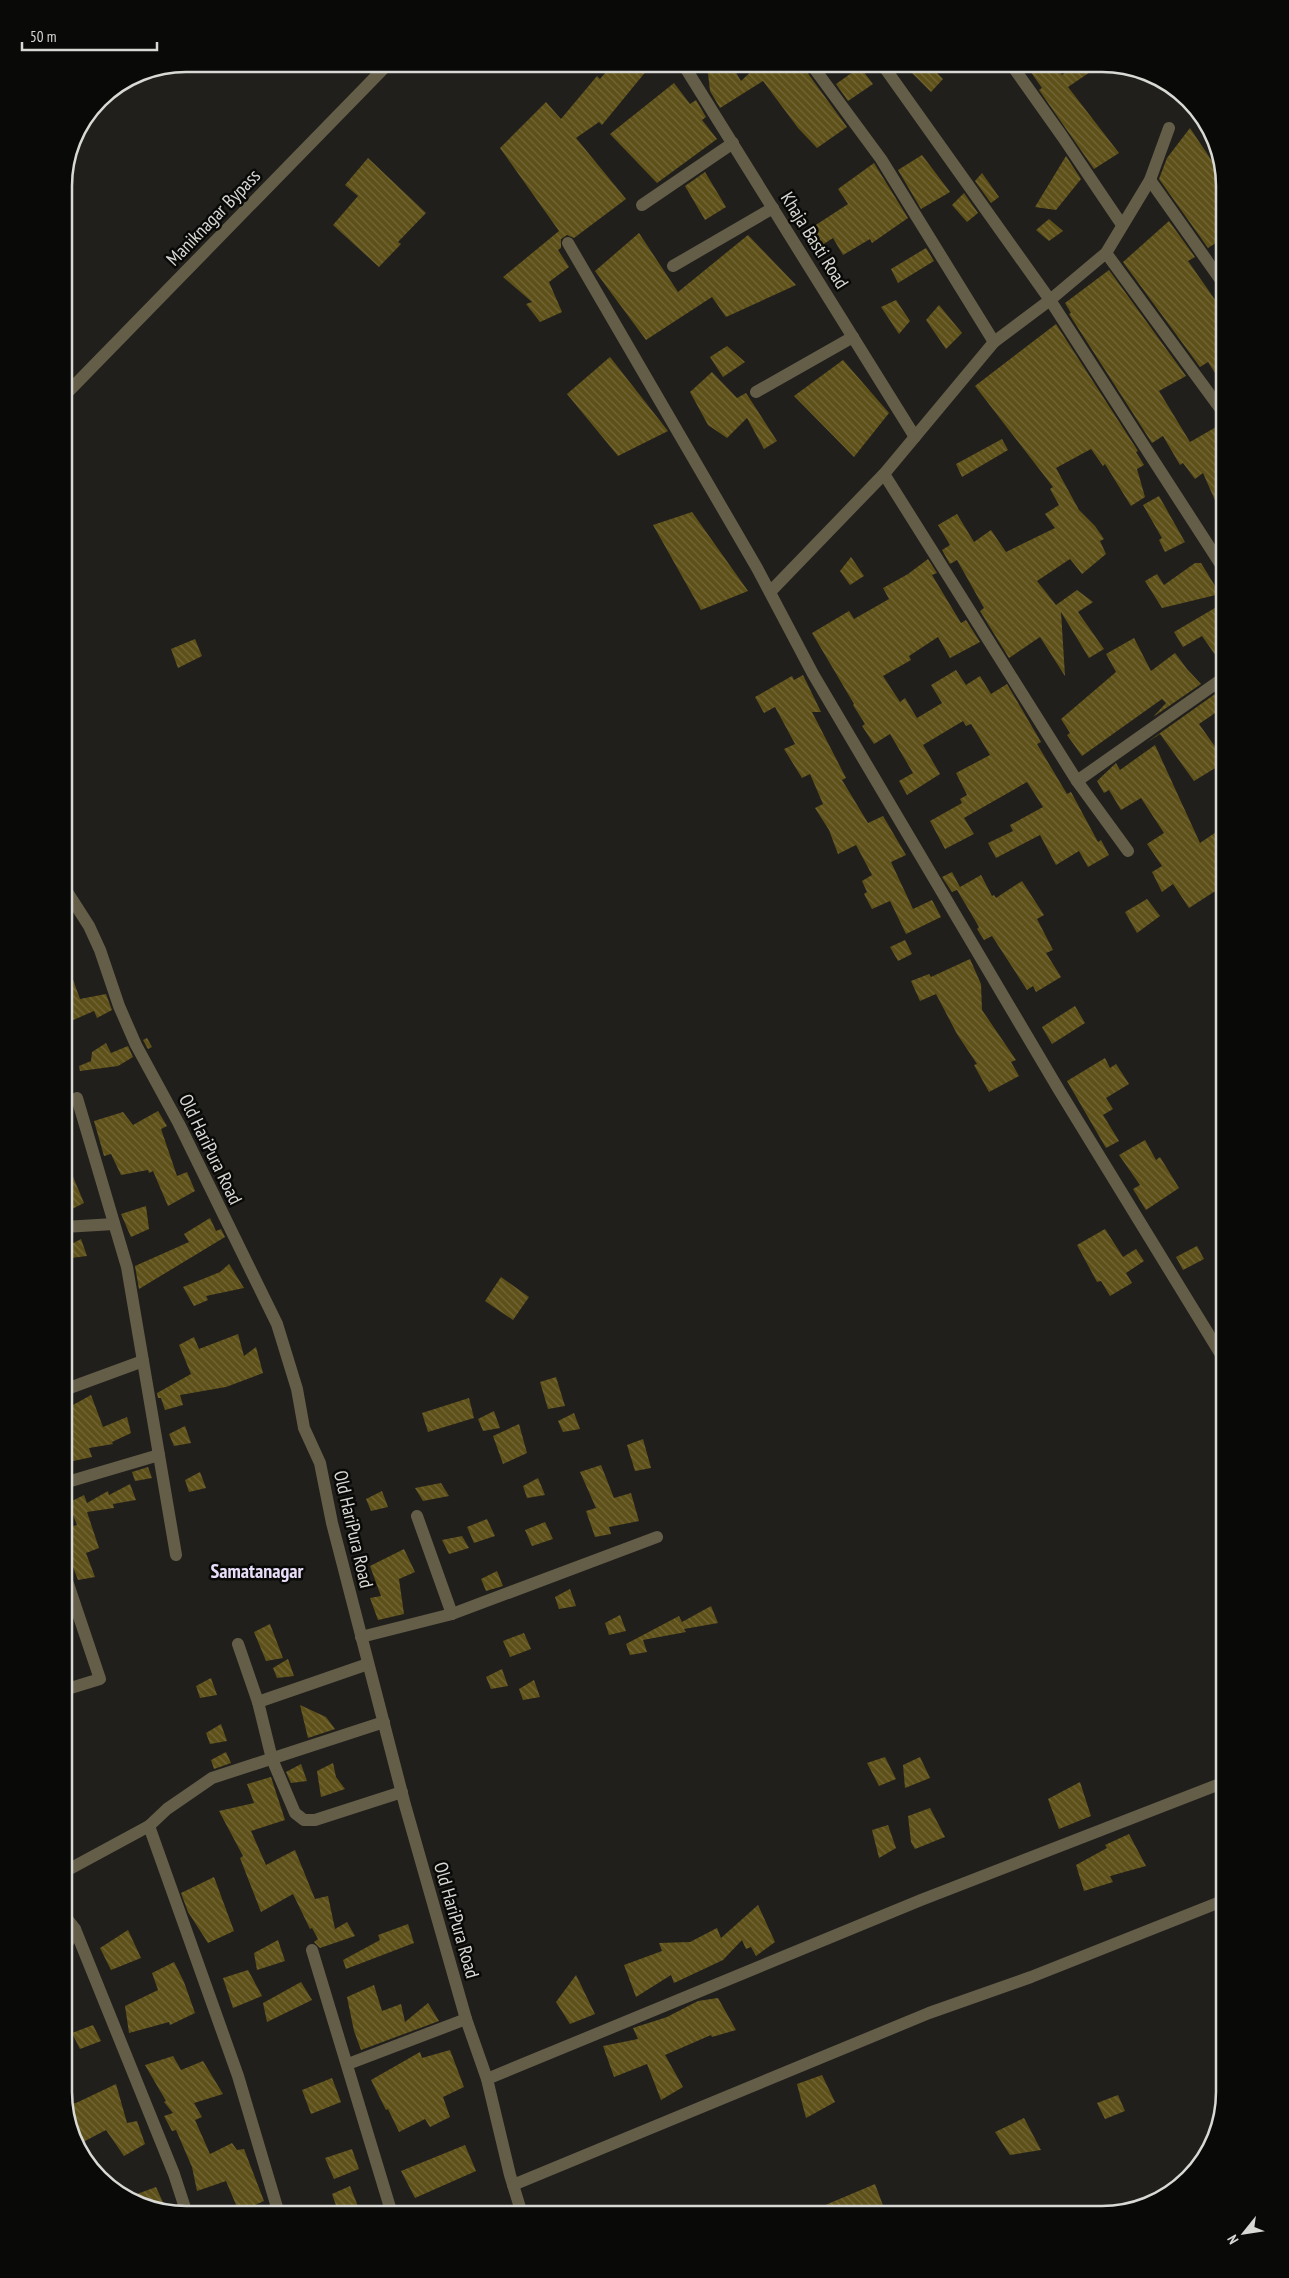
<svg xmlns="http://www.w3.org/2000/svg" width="1289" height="2278" viewBox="0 0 1289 2278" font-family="'PT Sans Narrow',sans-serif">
	<defs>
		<pattern id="building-back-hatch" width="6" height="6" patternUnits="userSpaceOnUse" patternTransform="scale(1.25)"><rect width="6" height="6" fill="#5e5019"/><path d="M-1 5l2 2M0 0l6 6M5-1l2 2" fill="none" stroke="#74683a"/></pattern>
	</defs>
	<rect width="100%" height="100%" fill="#201f1b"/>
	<g fill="url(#building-back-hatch)">
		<polygon points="613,64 652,64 602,125 599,122 576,138 626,199 574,238 567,235 561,239 561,248 558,250 569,267 549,282 562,312 540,322 526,304 532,302 503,277 559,231 500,148 546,102 561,119 597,76 600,79"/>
		<polygon points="707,64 731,64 741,81 759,64 801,64 847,127 817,148 798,128 763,81 720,108 710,91"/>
		<polygon points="922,64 928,64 943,79 931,92 910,71"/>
		<polygon points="1025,64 1053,64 1062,75 1077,64 1102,64 1068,87 1119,153 1094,169 1039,90 1042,88"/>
		<polygon points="860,67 873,84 848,101 836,84"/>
		<polygon points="674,83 690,104 696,100 706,117 702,120 717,139 657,183 610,134"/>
		<polygon points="1190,128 1224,179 1225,187 1225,237 1208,248 1159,179 1167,158"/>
		<polygon points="922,155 950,192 921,209 898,170"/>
		<polygon points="1066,156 1081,179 1056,210 1035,207"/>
		<polygon points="368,158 426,213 398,242 401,244 379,267 333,225 358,196 345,185"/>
		<polygon points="874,163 908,218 872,243 870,239 843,255 833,238 816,249 805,232 848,204 838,189"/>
		<polygon points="705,172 726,207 705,220 685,186"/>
		<polygon points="982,173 999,197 991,203 975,181"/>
		<polygon points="964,193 978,213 967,222 952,205"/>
		<polygon points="1049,219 1063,231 1049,241 1036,230"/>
		<polygon points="1169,221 1195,257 1188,261 1225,314 1225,389 1208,362 1200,367 1123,262"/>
		<polygon points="639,233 678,292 748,235 796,285 726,317 712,297 646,340 595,271"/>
		<polygon points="926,248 934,261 898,283 891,269"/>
		<polygon points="1109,270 1186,376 1159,391 1190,442 1223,423 1225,423 1225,475 1221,478 1225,488 1225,523 1203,473 1195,479 1183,463 1180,465 1163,436 1152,443 1069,314 1071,313 1065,303"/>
		<polygon points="896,300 910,321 899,334 881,307"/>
		<polygon points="939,305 962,333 946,349 926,320"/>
		<polygon points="1056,324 1138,451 1136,452 1144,465 1137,469 1145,497 1131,506 1105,464 1103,466 1091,449 1056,468 1079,510 1095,526 1104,539 1100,541 1106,554 1082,574 1070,559 1037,581 1056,605 1077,590 1093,602 1078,612 1104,649 1089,658 1061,612 1065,676 1040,637 1009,658 980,611 984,608 957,560 950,564 942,550 950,545 938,525 957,514 974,542 991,530 1006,552 1055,528 1045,514 1059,505 1050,489 1053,487 975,386"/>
		<polygon points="727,346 745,362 723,377 710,357"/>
		<polygon points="610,357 668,431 618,456 567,394"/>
		<polygon points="843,360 889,413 854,457 794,396"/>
		<polygon points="712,372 737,398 746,393 777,441 764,449 747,418 727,438 708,425 690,392"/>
		<polygon points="1002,439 1008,450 962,477 956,464"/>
		<polygon points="1159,496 1185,542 1165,552 1159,540 1162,538 1143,505"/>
		<polygon points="692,512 748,591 701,610 653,525"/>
		<polygon points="851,557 864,576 850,585 840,571"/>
		<polygon points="928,559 937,573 932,575 961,623 966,620 980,642 950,658 938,637 909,656 911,660 883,676 900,702 905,698 917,718 942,703 931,685 956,670 966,685 980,676 991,694 1007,684 1041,742 1037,744 1067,794 1071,792 1098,842 1101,840 1109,855 1088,867 1079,851 1056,865 1040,835 996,858 988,843 1013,831 1010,825 1043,807 1027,782 964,818 974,834 945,849 930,821 962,803 960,799 967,795 956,773 990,755 971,724 966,726 963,721 923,745 940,774 907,795 899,781 913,773 890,734 874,744 862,726 865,724 853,705 854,704 812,633 849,611 854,619 889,599 883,588 908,574"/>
		<polygon points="1195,563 1201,563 1220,594 1162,608 1145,581 1157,574 1164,585"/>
		<polygon points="1225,602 1225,669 1202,636 1183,647 1174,632"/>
		<polygon points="1134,638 1151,671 1175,653 1187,669 1201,684 1153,717 1166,703 1162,699 1082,756 1067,735 1070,733 1061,719 1116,672 1106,654"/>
		<polygon points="195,639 202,656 178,668 171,649"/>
		<polygon points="803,675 821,712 812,712 846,778 842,780 868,823 883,816 906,855 891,862 913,909 932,900 941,917 906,934 890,901 872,909 864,894 867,892 862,881 872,875 856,845 838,854 829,830 815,808 823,804 810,774 802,778 784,749 795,744 775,707 764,713 755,697 792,676 794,680"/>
		<polygon points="1225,687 1225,693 1220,702 1224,707 1199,724 1216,748 1225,743 1225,762 1194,781 1160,734 1146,743"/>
		<polygon points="1155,745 1200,843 1225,826 1225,888 1220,888 1189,908 1173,884 1162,892 1152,872 1162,866 1147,844 1164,833 1141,798 1121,810 1109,790 1104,793 1097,781 1116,763 1120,770"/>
		<polygon points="952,872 960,887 981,875 992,896 994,895 996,898 1022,881 1044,915 1037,919 1053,950 1046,953 1061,977 1036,992 1033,986 1027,990 992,936 984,940 977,929 979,927 957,890 952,892 942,877"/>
		<polygon points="1147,899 1160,916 1137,933 1125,912"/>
		<polygon points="905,940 912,954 898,961 890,947"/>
		<polygon points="970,959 981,984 982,1010 1016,1060 1011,1062 1019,1076 989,1092 974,1065 977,1064 957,1034 936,994 920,1001 911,981 929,974 931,977"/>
		<polygon points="64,960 66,960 80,999 106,994 112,1010 97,1018 94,1011 64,1024"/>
		<polygon points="1075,1006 1085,1023 1052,1044 1042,1027"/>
		<polygon points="147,1038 152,1047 148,1049 143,1040"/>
		<polygon points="106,1043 111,1053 128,1046 133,1057 118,1066 80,1071 79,1066 91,1061 92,1052"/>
		<polygon points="1105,1058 1110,1068 1116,1064 1129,1084 1106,1098 1113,1109 1103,1115 1119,1141 1106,1148 1067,1081"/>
		<polygon points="158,1111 167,1126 161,1129 177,1176 187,1172 195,1191 168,1206 153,1171 149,1173 148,1170 121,1175 111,1154 104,1156 94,1121 123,1112 133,1125"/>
		<polygon points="1145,1140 1156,1160 1160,1157 1179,1188 1146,1210 1133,1189 1140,1185 1119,1155"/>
		<polygon points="64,1155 84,1203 64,1213"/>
		<polygon points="146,1206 149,1229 131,1237 121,1214"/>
		<polygon points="210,1218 216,1231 221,1229 225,1237 139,1289 135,1266 189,1242 184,1234"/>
		<polygon points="1105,1229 1123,1257 1136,1249 1144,1261 1126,1273 1132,1283 1110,1296 1101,1281 1097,1282 1077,1245"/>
		<polygon points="81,1239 87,1256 71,1258 66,1247"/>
		<polygon points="1197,1246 1204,1259 1183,1270 1176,1257"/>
		<polygon points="229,1264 244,1288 206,1296 208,1300 194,1306 183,1287 220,1272"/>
		<polygon points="501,1277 529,1297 513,1320 485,1301"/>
		<polygon points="238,1334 244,1356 256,1347 263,1373 226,1387 180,1395 183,1405 165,1410 161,1398 158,1398 157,1393 191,1374 179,1345 194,1337 199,1349"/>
		<polygon points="556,1377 565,1406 548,1409 540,1382"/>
		<polygon points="91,1395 103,1427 127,1417 131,1433 112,1442 113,1444 89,1448 92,1457 64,1463 64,1410"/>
		<polygon points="469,1398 474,1418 428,1432 422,1413"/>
		<polygon points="494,1411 500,1428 483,1431 478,1419"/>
		<polygon points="574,1413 580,1429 563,1432 558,1421"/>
		<polygon points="519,1424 527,1453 503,1464 493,1436"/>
		<polygon points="185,1426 191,1443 174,1446 169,1434"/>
		<polygon points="643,1439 651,1468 635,1471 627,1445"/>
		<polygon points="601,1465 614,1498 631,1493 639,1521 609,1527 611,1534 595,1537 586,1511 596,1508 580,1472"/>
		<polygon points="148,1467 152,1478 135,1481 132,1472"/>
		<polygon points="200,1472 206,1488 189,1492 185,1480"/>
		<polygon points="538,1478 545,1495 527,1498 523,1486"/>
		<polygon points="441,1483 449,1496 423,1501 415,1488"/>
		<polygon points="130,1484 136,1500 113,1504 114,1508 87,1512 99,1548 86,1553 95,1577 78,1580 64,1544 64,1528 77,1525 73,1515 68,1516 67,1513 72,1511 68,1503 84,1495 87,1503 108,1491 109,1495"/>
		<polygon points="382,1491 388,1507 371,1511 366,1499"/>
		<polygon points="487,1519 495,1536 474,1543 467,1527"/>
		<polygon points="545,1522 553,1539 532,1546 525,1530"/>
		<polygon points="462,1536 469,1548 449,1554 442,1540"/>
		<polygon points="404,1549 415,1572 399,1579 404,1614 378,1620 370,1598 381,1596 370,1566"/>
		<polygon points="497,1571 503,1586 486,1591 481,1579"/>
		<polygon points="570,1589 576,1606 559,1609 555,1597"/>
		<polygon points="711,1606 718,1623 684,1629 686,1632 643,1640 647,1652 630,1655 626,1644 679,1616 682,1622"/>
		<polygon points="620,1615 626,1631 609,1635 605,1623"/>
		<polygon points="270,1624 283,1658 266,1661 254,1632"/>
		<polygon points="524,1633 531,1649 510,1657 503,1641"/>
		<polygon points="288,1659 294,1676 277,1678 273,1668"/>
		<polygon points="502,1669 508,1686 491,1689 486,1677"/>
		<polygon points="211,1678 217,1695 200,1698 196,1686"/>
		<polygon points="534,1680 540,1697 523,1700 519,1689"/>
		<polygon points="300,1705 326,1717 335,1729 308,1738"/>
		<polygon points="221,1724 227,1741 210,1744 206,1733"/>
		<polygon points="226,1752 231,1763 214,1769 211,1760"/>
		<polygon points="885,1757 896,1779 879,1786 867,1763"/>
		<polygon points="920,1757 930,1778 905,1788 903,1765"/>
		<polygon points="333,1763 336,1777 345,1789 321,1797 317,1771"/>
		<polygon points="301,1764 307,1781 291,1783 286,1772"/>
		<polygon points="271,1777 285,1820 251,1831 266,1865 295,1850 315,1899 328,1896 335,1929 347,1922 355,1936 320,1948 314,1942 318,1939 312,1928 310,1929 293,1894 261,1912 240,1858 243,1856 219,1811 254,1803 247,1784"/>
		<polygon points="1080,1782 1091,1816 1059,1829 1048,1799"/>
		<polygon points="930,1808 945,1837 915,1849 911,1842 908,1816"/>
		<polygon points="888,1825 896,1848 879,1858 872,1830"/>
		<polygon points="1129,1834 1146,1866 1110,1876 1113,1882 1084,1891 1076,1865 1107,1848 1105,1845"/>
		<polygon points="214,1877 234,1931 208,1943 188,1912 181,1893"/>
		<polygon points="758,1905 775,1942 756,1956 751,1947 746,1949 742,1940 723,1960 674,1983 671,1975 636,1997 624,1965 662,1951 659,1943 690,1942 717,1928 721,1938"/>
		<polygon points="408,1924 414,1943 346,1969 343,1960 380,1940 378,1935"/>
		<polygon points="128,1930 141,1958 111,1970 100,1948"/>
		<polygon points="278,1940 285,1961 257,1970 254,1953"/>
		<polygon points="174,1962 184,1982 195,2013 170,2025 169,2022 129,2033 125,2006 158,1990 152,1973"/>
		<polygon points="248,1970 262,1996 233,2008 223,1978"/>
		<polygon points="576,1975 595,2014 570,2024 556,2002"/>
		<polygon points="301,1982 312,2000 267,2022 263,2003"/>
		<polygon points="374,1985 382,2011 401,2004 405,2022 428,2003 439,2021 361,2050 354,2031 347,1997"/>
		<polygon points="718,1998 736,2030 712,2037 711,2035 665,2055 683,2087 661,2100 647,2064 614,2077 603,2046 638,2039 633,2028 667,2017 698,2001"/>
		<polygon points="93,2025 101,2041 80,2049 72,2033"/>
		<polygon points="450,2050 464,2087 443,2097 450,2117 430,2127 425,2119 399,2132 388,2109 386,2110 371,2080 420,2052 422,2058"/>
		<polygon points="173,2056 181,2070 203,2061 223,2094 194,2103 202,2117 195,2120 210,2154 232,2143 237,2150 244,2149 264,2201 239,2212 226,2181 197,2191 192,2167 176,2130 172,2131 164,2116 173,2113 164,2102 166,2101 145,2065"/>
		<polygon points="822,2075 835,2102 806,2118 797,2084"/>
		<polygon points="332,2078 341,2102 311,2114 302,2090"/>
		<polygon points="116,2084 127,2123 137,2121 145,2144 124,2156 106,2130 83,2142 66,2104 76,2103"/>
		<polygon points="1118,2095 1125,2111 1105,2119 1097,2103"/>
		<polygon points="1024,2118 1041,2150 1010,2155 995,2132"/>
		<polygon points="465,2145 476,2171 415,2198 401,2171"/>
		<polygon points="352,2149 359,2169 334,2179 325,2158"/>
		<polygon points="875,2184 884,2208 874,2214 804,2214"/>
		<polygon points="350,2186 361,2214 339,2214 332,2194"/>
		<polygon points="156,2187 166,2209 129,2197"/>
	</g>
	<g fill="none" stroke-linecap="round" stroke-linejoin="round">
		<g stroke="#645e49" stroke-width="12">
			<polyline points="683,64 915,437"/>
			<polyline points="811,64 881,159 994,342"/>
			<polyline points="882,64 1050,300 1225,571"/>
			<polyline points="1011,64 1062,136 1122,225"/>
			<polyline points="1150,180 1225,286"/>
			<polyline points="642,205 733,143"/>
			<polyline points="568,243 757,568 813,674 1059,1090 1225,1361"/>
			<polyline points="1106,253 1225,415"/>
			<polyline points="673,266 773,208"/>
			<polyline points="756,392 853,337"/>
			<polyline points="64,396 388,64"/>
			<polyline points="884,474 1077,781 1128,851"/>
			<polyline points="770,592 884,474 994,342 1050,300 1106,253 1150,180 1169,128"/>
			<polyline points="1077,781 1225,677"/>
			<polyline points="64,887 89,926 100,950 119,1006 136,1045 179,1124 277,1324 297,1389 304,1428 320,1463 332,1523 405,1805 466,2019 487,2079 510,2175 522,2214"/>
			<polyline points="77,1098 127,1267 176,1555"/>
			<polyline points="64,1227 114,1224"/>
			<polyline points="64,1390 143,1361"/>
			<polyline points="64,1483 159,1455"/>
			<polyline points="417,1516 452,1614"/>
			<polyline points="361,1637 452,1614 657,1537"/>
			<polyline points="238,1644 258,1702 272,1759 295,1813 304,1820 315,1820 402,1792"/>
			<polyline points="64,1690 100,1679 64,1572"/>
			<polyline points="258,1702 368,1664"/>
			<polyline points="149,1826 238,2076 279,2214"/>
			<polyline points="64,1872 149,1826 167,1809 212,1778 384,1722"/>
			<polyline points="64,1915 75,1929 174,2174 187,2214"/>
			<polyline points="64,1950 75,1929"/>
			<polyline points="312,1950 392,2214"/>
			<polyline points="348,2064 466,2019"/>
			<polyline points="487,2079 921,1900 1225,1782"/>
			<polyline points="513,2185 929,2013 1031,1977 1225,1900"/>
		</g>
	</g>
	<g text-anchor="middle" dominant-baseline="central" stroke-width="5" stroke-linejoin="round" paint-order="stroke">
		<g font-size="19" fill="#d8d8d5" stroke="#090907">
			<text transform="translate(213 217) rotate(-46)">Maniknagar Bypass</text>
			<text transform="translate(815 240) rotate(58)">Khaja Basti Road</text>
			<text transform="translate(211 1149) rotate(64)">Old HariPura Road</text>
			<text transform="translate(354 1529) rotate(77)">Old HariPura Road</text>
			<text transform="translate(457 1920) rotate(74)">Old HariPura Road</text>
		</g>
		<g font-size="20" font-weight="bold" fill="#e9defa" stroke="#090907">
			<text x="257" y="1571">Samatanagar</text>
		</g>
	</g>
	<path d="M0 0H1289V2278H0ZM186 72H1102A114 114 0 0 1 1216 186V2092A114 114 0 0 1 1102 2206H186A114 114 0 0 1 72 2092V186A114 114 0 0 1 186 72Z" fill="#090907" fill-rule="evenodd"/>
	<path fill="none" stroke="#d8d8d5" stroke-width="2.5" d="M186 72H1102A114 114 0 0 1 1216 186V2092A114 114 0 0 1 1102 2206H186A114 114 0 0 1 72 2092V186A114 114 0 0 1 186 72Z"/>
	<g transform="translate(1244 2233) rotate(240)" stroke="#090907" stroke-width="4" paint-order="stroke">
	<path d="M0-4L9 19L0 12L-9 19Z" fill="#d8d8d5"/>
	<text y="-8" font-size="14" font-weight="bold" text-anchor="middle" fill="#d8d8d5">N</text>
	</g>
	<path d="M22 42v8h135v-8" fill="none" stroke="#d8d8d5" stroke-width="2.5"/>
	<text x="30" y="42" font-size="15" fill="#d8d8d5" stroke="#090907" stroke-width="4" paint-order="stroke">50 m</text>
</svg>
